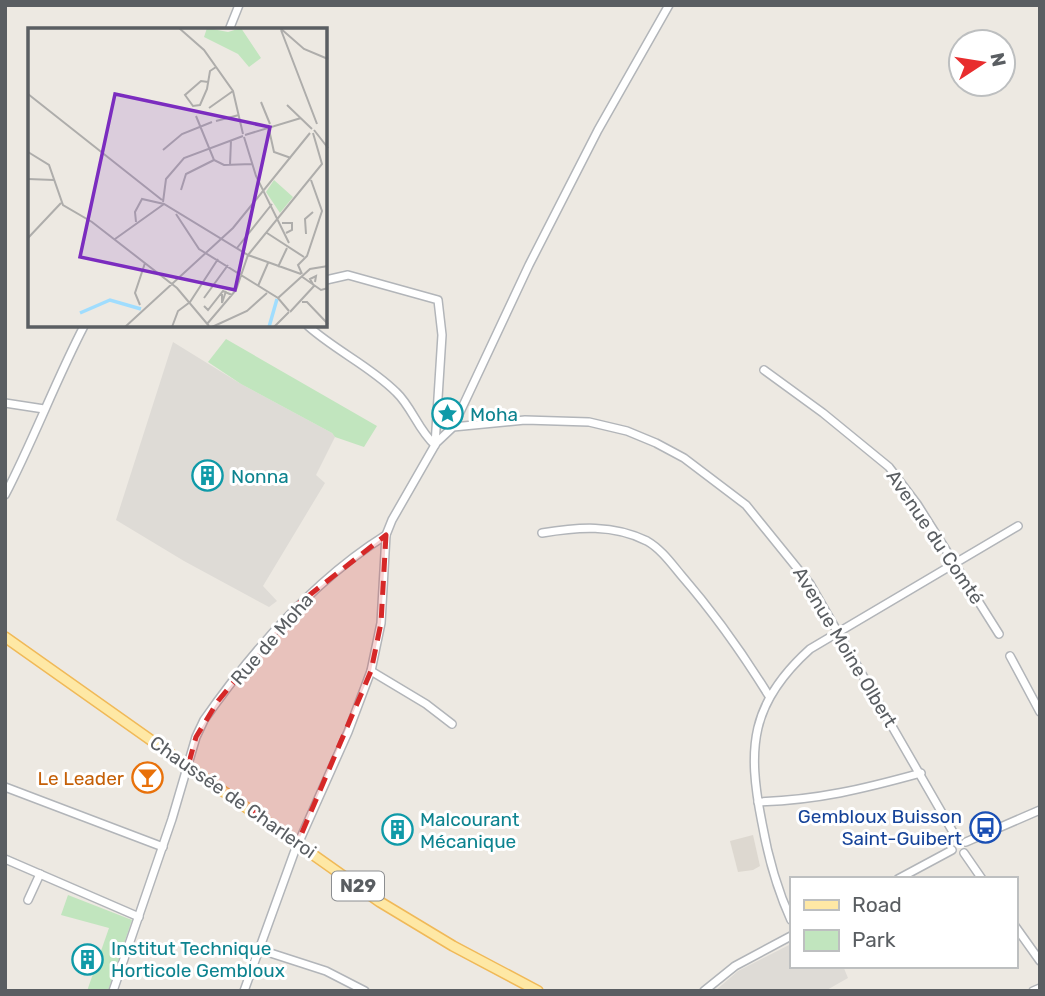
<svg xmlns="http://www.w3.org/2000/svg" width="1045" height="996" viewBox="0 0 1045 996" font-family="Rubik,sans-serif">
	<rect width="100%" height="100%" fill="#ede9e2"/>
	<g fill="#dedbd6">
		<polygon points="173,342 241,384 332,433 335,437 316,475 325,483 263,586 277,601 269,607 184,561 116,520"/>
		<polygon points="791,944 791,966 843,966 848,978 825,991 715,991 738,971"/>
	</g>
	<polygon fill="#ddd8d0" points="753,835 760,866 753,870 738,872 730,841"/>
	<g fill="#c1e5be">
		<polygon points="226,339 377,426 364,447 335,437 332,433 241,384 208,362"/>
		<polygon points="68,895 132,920 108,991 87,991 109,928 61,915"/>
	</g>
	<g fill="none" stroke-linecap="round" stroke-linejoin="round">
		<defs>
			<g id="minor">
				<polyline points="229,30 239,5"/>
				<path d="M 308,326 C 336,351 370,366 396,392 C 412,407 418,430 435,445"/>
				<polyline points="764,370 823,413 889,467 917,504 999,634"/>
				<polyline points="5,403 44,409"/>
				<polyline points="453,427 529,265 598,130 669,5"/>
				<polyline points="435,444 453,427 525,420 589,422 627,431 656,443 684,458 746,505 810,584 957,839"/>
				<path d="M 5,495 C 34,439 55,382 84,326"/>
				<path d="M 542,533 C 578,527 613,524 647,541 C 661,549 671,563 681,575 C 714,613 743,654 769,696"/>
				<polyline points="1010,656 1040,712"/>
				<polyline points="371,671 426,704 452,724"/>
				<polyline points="5,787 163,847"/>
				<path d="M 758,802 C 818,800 863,789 921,773"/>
				<polyline points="966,842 1040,810"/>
				<polyline points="964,853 982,879"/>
				<polyline points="5,859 139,917"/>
				<polyline points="898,879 952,850"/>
				<polyline points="28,900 40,874"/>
				<path d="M 791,920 C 777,889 768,857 762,823 C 747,748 750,703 810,649 L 1018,526"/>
				<polyline points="1015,926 1040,961"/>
				<polyline points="258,949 326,971 365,991"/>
				<path d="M 113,991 L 172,819 L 196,737 L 204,720 C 253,650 314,580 386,535"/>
				<polyline points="244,991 294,853 348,732 371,671 381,623 386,535 392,520 435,445 442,335 438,300 348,275 326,280"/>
				<polyline points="704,991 735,966 791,936"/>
				<polyline points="1033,991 1040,988"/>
			</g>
			<polyline id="major" points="5,637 380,902 453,946 538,991"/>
		</defs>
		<use href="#minor" stroke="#b2b5b9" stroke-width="10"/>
		<use href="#major" stroke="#f0b958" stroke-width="12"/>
		<use href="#minor" stroke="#fff" stroke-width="7"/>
		<use href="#major" stroke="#fee8a5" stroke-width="9"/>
	</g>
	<path fill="#d62828" fill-opacity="0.2" stroke="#d62828" stroke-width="5" stroke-dasharray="14 9" stroke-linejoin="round" d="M 386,535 L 381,623 L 371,671 L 298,842 L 188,766 L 196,737 L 218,701 L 298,604 Z"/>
	<defs>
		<symbol id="sight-ring" viewBox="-11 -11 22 22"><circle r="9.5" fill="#fff" stroke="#0f9aa8" stroke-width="1.5"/><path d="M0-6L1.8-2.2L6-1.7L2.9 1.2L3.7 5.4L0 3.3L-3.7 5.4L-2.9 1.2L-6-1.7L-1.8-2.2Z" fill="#0f9aa8"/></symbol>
		<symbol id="building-ring" viewBox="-11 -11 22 22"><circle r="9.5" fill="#fff" stroke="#0f9aa8" stroke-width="1.5"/><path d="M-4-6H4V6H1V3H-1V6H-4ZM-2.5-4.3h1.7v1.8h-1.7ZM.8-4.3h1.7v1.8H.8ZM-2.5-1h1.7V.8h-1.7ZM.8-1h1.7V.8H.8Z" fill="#0f9aa8"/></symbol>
		<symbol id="bar-ring" viewBox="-11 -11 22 22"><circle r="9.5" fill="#fff" stroke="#e8710a" stroke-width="1.5"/><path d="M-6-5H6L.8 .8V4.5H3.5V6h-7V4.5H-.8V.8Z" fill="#e8710a"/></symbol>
		<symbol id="bus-ring" viewBox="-11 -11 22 22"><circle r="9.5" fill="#fff" stroke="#1a4fb4" stroke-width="1.5"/><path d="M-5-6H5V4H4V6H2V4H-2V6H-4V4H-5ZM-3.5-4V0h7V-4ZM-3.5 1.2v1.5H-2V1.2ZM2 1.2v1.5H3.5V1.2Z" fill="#1a4fb4"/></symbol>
	</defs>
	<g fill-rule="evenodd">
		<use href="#sight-ring" x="430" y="396" width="35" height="35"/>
		<use href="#building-ring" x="190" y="458" width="35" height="35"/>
		<use href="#bar-ring" x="130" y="760" width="35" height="35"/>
		<use href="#bus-ring" x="968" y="810" width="35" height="35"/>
		<use href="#building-ring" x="380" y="812" width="35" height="35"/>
		<use href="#building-ring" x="70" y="942" width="35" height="35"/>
	</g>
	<g text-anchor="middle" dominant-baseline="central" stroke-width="6" stroke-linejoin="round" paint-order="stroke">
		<rect fill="#fff" stroke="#8c8e91" stroke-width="2" x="332" y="871.5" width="52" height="29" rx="5"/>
		<g font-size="18" font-weight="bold" fill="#5a5e62">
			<text x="358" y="886">N29</text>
		</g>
		<g font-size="19" fill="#0d838f" stroke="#fff" text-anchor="start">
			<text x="470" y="414">Moha</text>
			<text x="231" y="476">Nonna</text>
			<text x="420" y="819">Malcourant<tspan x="420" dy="22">Mécanique</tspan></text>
			<text x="111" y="948">Institut Technique<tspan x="111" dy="22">Horticole Gembloux</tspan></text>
		</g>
		<g font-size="19" fill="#5a5e62" stroke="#fff">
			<text transform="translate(935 537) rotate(56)">Avenue du Comté</text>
			<text transform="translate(272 639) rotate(-49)">Rue de Moha</text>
			<text transform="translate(845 647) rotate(59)">Avenue Moine Olbert</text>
			<text transform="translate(233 797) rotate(35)">Chaussée de Charleroi</text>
		</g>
		<g font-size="19" fill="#c56008" stroke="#fff" text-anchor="end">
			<text x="124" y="778">Le Leader</text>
		</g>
		<g font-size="19" fill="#164399" stroke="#fff" text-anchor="end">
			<text x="962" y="816">Gembloux Buisson<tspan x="962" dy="22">Saint-Guibert</tspan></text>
		</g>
	</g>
	<g transform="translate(28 28)">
		<rect width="299" height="299" fill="#ede9e2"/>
		<path d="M 179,0 L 200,4 L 213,0 L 233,30 L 221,39 L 210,26 L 176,9 ZM 246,152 L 265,169 L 252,185 L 238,164 Z" fill="#c1e5be"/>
		<path fill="none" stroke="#a0ddfe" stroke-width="3.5" d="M 52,285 L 82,272 L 113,281M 241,299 L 249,271"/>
		<path fill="none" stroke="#aeadab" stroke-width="2" d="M 151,0 L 176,22 L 205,63 L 215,106M 252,0 L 276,21 L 300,31M 253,2 L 289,96M 180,54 L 173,53 L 157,67 L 165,78 L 172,77 L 179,61 L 182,43 L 188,39M 0,66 L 134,172M 233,74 L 242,96M 259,77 L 284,101M 181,80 L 205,63M 168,88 L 186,132 L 196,137 L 224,136M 188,93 L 211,87M 240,97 L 246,124 L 263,130M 286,102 L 300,120M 217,107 L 273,90M 216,109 L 228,148 L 261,215M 135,122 L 154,106 L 184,94M 0,124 L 21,137 L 35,177 L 64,194 L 149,260 L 181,298M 202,137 L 203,112M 0,151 L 26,152M 153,162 L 158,146 L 186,132M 135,174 L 138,151 L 156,130 L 215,108M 148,186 L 171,221 L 250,270 L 261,283M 108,194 L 107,184 L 114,171 L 136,176 L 220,227 L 273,246M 254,195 L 264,195 L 264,202 L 258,205M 239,205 L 276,229M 278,206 L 277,191 L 285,184M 0,210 L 33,175M 87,211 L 136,176M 209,220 L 244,176M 250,239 L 259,220M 274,246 L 270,237 L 279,228 L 294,183 L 283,152M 273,248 L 293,262 L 300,260M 230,258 L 240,235M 194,266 L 194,275 L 198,263M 176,270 L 200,237M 250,270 L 282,241 L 300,238M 274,274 L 279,274 L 300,296M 112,277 L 107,265 L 117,235M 176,278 L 180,282 L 195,263 L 204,267M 262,284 L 286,258 L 282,251 L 288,248 L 287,254M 179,296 L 208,262 L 220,227 L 294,136 L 285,105M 97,299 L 205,200 L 282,105M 144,299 L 150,283 L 162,274 L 190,231M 184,299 L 219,283 L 239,265M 246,299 L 261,284"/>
		<path fill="#7b2cbf" fill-opacity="0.15" stroke="#7b2cbf" stroke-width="3.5" d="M 87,66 L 242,99 L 207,262 L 52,229 Z"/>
		<rect width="299" height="299" fill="none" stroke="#5a5e62" stroke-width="3.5"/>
	</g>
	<rect width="1045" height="996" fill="none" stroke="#5a5e62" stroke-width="14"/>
	<rect x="790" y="877" width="228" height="91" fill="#ffffff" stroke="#bdbfc0" stroke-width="2"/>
	<rect x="804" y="900" width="35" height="10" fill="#fee8a5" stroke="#bdbfc0" stroke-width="2"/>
	<text x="852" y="912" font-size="21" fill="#5a5e62">Road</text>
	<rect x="804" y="930" width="35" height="21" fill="#c1e5be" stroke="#bdbfc0" stroke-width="2"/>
	<text x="852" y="947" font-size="21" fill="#5a5e62">Park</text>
	<g transform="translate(982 63) rotate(78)"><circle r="33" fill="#ffffff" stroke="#bdbfc0" stroke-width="2"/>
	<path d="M0-5L12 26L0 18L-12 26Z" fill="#e82d2e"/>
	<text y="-10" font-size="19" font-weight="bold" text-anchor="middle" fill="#5a5e62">N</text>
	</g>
</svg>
